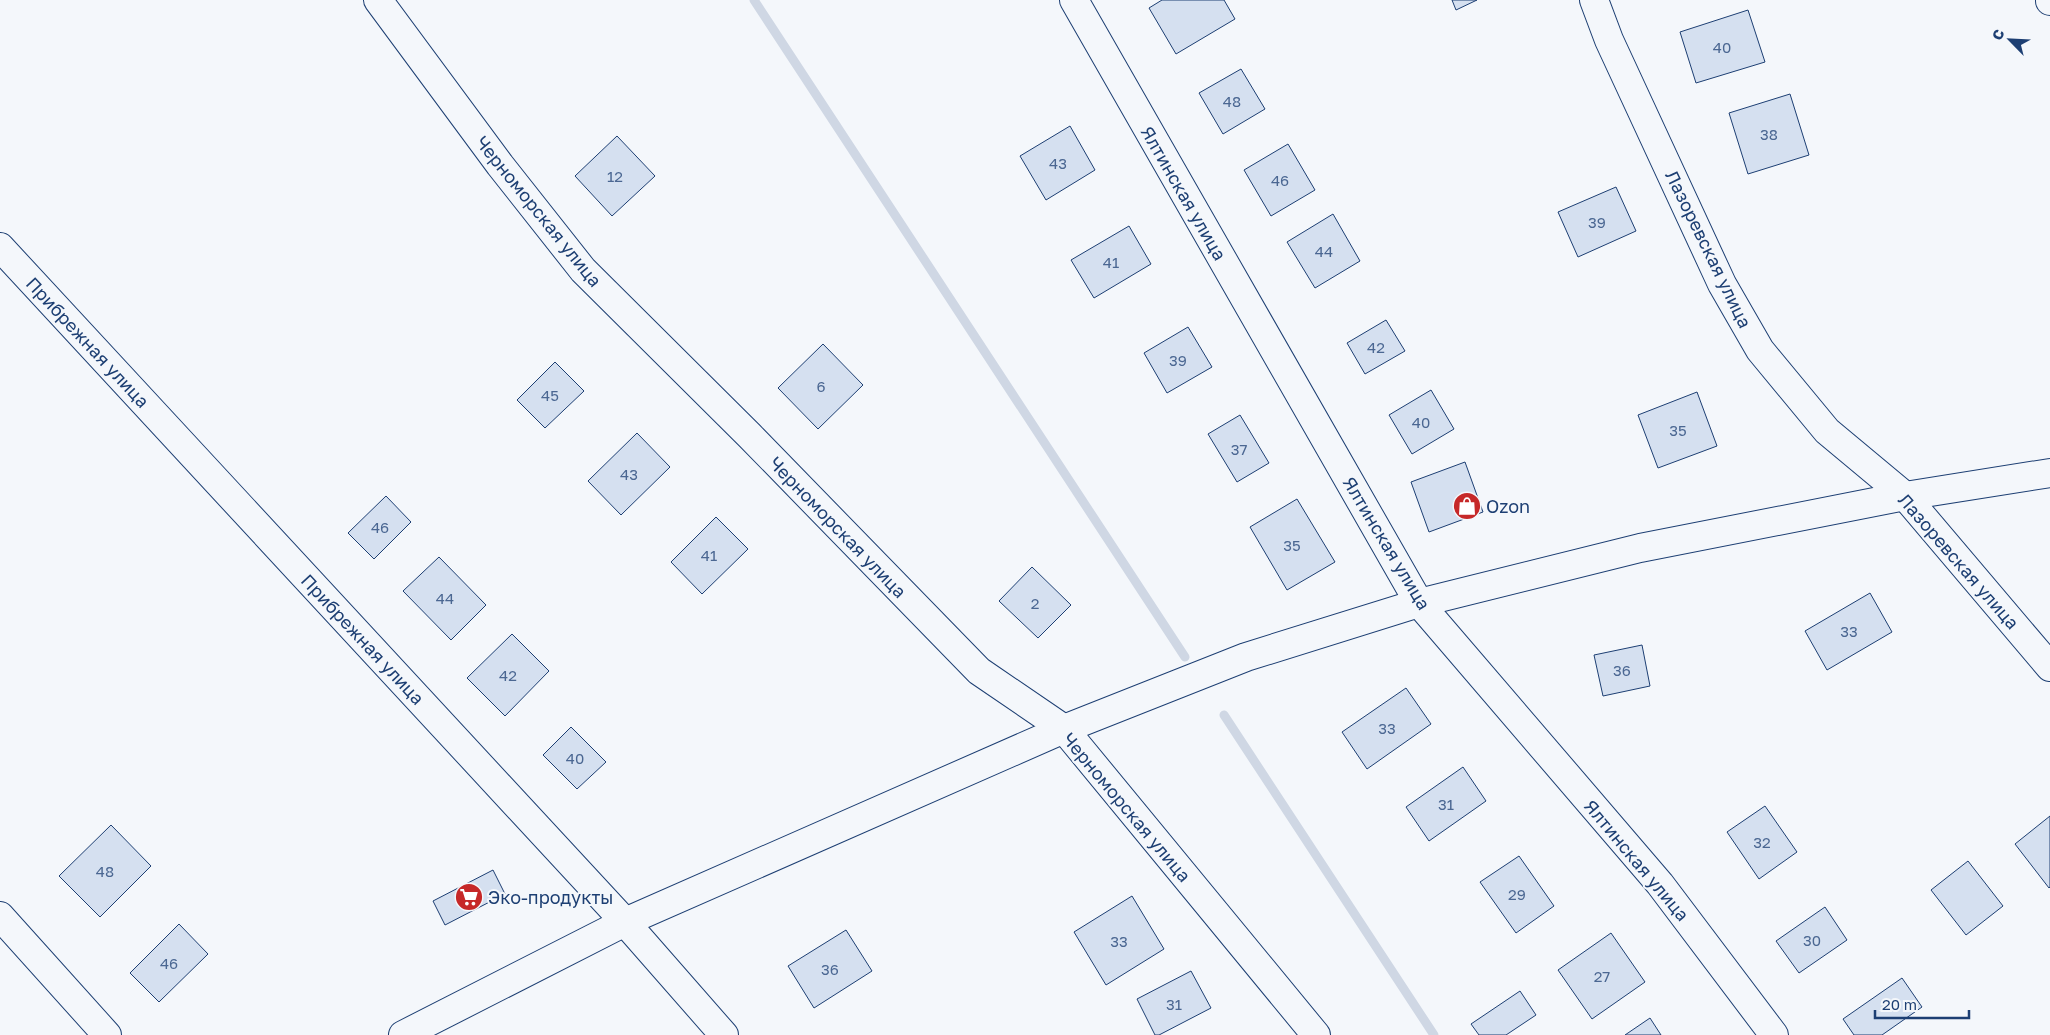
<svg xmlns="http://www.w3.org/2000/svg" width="2050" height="1035" viewBox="0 0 2050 1035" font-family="'Golos Text',sans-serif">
	<rect width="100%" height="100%" fill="#f4f7fb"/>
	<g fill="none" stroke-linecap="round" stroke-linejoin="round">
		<g stroke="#cfd7e4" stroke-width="9">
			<polyline points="754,0 1185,657"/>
			<polyline points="1224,715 1434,1035"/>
		</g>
	</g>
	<g fill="#d5e0f0" stroke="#1d3f73">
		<polygon points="1162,0 1224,0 1235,19 1176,54 1149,8"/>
		<polygon points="1452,0 1477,0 1456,10"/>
		<polygon points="1748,10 1765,62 1696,83 1680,32"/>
		<polygon points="1241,69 1265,109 1223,134 1199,93"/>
		<polygon points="1790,94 1809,155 1748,174 1729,113"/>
		<polygon points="1070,126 1095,170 1046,200 1020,156"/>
		<polygon points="617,136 655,176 612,216 575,176"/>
		<polygon points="1288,144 1315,190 1271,216 1244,170"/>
		<polygon points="1616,187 1636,231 1578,257 1558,212"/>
		<polygon points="1333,214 1360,261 1315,288 1287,242"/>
		<polygon points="1129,226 1151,264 1094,298 1071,260"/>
		<polygon points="1386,320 1405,351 1365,374 1347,343"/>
		<polygon points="1188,327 1212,367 1167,393 1144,353"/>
		<polygon points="823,344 863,385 818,429 778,388"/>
		<polygon points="555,362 584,391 545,428 517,400"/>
		<polygon points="1431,390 1454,429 1412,454 1389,415"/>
		<polygon points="1697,392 1717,446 1658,468 1638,415"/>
		<polygon points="1240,415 1269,463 1237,482 1208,434"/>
		<polygon points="637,433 670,467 621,515 588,481"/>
		<polygon points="1465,462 1483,512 1429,532 1411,482"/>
		<polygon points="386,496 411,522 374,559 348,533"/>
		<polygon points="1297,499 1335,562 1287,590 1250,527"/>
		<polygon points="716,517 748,549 702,594 671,562"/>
		<polygon points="439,557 486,605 451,640 403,591"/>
		<polygon points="1032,567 1071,605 1038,638 999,601"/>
		<polygon points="1870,593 1892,632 1827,670 1805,631"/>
		<polygon points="512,634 549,671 505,716 467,678"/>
		<polygon points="1642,645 1650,686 1603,696 1594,655"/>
		<polygon points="1406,688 1431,724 1367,769 1342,732"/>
		<polygon points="571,727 606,762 577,789 543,755"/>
		<polygon points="1463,767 1486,801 1429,841 1406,807"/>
		<polygon points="1765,806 1797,852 1759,879 1727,832"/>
		<polygon points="2050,816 2050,887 2049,888 2015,844"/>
		<polygon points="111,825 151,866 100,917 59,876"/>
		<polygon points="1519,856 1554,906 1516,933 1480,882"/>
		<polygon points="1968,861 2003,906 1966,935 1931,890"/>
		<polygon points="493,870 505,894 445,925 433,901"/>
		<polygon points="1132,896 1164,949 1106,985 1074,932"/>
		<polygon points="1825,907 1847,940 1799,973 1776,941"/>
		<polygon points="179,924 208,954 159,1002 130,973"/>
		<polygon points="846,930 872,971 814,1008 788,966"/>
		<polygon points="1611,933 1645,982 1592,1019 1558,970"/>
		<polygon points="1191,971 1211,1008 1159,1035 1155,1035 1137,999"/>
		<polygon points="1902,978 1922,1007 1882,1035 1854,1035 1843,1019"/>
		<polygon points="1520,991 1536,1015 1506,1035 1479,1035 1471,1024"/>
		<polygon points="1650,1018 1661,1035 1625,1035"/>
	</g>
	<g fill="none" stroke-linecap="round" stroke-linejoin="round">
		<defs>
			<g id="minor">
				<polyline points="378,0 500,165 583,270 750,436 979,671 1064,729 1316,1035"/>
				<polyline points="1074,0 1419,603 1660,884 1774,1035"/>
				<polyline points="1594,0 1609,40 1722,284 1760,350 1827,431 1905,496 2050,667"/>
				<polyline points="2050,0 2050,1"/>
				<polyline points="0,247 625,922 724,1035"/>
				<polyline points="0,916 107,1035"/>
				<polyline points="403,1035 625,922 1064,729 1246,657 1419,603 1640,548 1905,496 2050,473"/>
			</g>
		</defs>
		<use href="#minor" stroke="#1d3f73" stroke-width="30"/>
		<use href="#minor" stroke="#f4f7fb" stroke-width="28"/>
	</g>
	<defs>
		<symbol id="shop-disc" viewBox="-11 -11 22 22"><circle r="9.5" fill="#c62828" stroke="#f4f7fb"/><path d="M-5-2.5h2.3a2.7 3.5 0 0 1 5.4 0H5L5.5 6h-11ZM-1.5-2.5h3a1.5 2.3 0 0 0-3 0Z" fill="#fff"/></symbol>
		<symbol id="supermarket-disc" viewBox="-11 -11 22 22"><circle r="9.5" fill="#c62828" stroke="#f4f7fb"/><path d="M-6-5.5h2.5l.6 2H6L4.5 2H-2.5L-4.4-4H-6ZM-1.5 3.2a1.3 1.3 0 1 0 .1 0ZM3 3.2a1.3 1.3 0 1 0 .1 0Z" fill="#fff"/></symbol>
	</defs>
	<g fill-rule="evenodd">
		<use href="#shop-disc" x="1451" y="490" width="32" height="32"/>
		<use href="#supermarket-disc" x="453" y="881" width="32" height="32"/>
	</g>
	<g text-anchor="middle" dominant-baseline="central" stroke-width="4" stroke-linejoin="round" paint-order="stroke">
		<g font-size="15" fill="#4b6792">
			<text x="1722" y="47">40</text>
			<text x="1232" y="101">48</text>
			<text x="1769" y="134">38</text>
			<text x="1058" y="163">43</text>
			<text x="615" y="176">12</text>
			<text x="1280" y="180">46</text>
			<text x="1597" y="222">39</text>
			<text x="1324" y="251">44</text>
			<text x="1111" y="262">41</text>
			<text x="1376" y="347">42</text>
			<text x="1178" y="360">39</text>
			<text x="821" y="386">6</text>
			<text x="550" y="395">45</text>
			<text x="1421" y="422">40</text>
			<text x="1678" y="430">35</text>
			<text x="1239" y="449">37</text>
			<text x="629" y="474">43</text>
			<text x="380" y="527">46</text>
			<text x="1292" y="545">35</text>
			<text x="709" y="555">41</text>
			<text x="445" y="598">44</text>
			<text x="1035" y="603">2</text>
			<text x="1849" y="631">33</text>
			<text x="1622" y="670">36</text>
			<text x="508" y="675">42</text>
			<text x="1387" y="728">33</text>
			<text x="575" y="758">40</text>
			<text x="1446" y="804">31</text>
			<text x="1762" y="842">32</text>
			<text x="105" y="871">48</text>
			<text x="1517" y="894">29</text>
			<text x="1812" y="940">30</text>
			<text x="1119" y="941">33</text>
			<text x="169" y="963">46</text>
			<text x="830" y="969">36</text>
			<text x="1602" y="976">27</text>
			<text x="1174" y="1004">31</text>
		</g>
		<g font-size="18" fill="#1d3f73" stroke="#f4f7fb">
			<text transform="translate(1184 193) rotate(60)">Ялтинская улица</text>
			<text transform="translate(539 211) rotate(51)">Черноморская улица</text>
			<text transform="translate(1709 249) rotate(64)">Лазоревская улица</text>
			<text transform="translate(88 342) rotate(47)">Прибрежная улица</text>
			<text transform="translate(838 527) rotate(46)">Черноморская улица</text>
			<text transform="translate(1387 543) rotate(59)">Ялтинская улица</text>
			<text transform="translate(1959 561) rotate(49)">Лазоревская улица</text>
			<text transform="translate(363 639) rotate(47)">Прибрежная улица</text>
			<text transform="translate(1127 807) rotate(50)">Черноморская улица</text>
			<text transform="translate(1637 860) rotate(50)">Ялтинская улица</text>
		</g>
		<g font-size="18" fill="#1d3f73" stroke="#f4f7fb" text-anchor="start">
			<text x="1486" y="506">Ozon</text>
			<text x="488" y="897">Эко-продукты</text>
		</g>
	</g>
	<g transform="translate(2010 40) rotate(294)" stroke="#f4f7fb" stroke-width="4" paint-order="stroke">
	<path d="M0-4L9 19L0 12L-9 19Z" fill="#1d3f73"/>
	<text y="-8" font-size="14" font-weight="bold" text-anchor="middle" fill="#1d3f73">С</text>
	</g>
	<path d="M1875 1010v8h94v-8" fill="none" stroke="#1d3f73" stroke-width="2.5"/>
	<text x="1882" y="1010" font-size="15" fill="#1d3f73" stroke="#f4f7fb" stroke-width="4" paint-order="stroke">20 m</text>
</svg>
